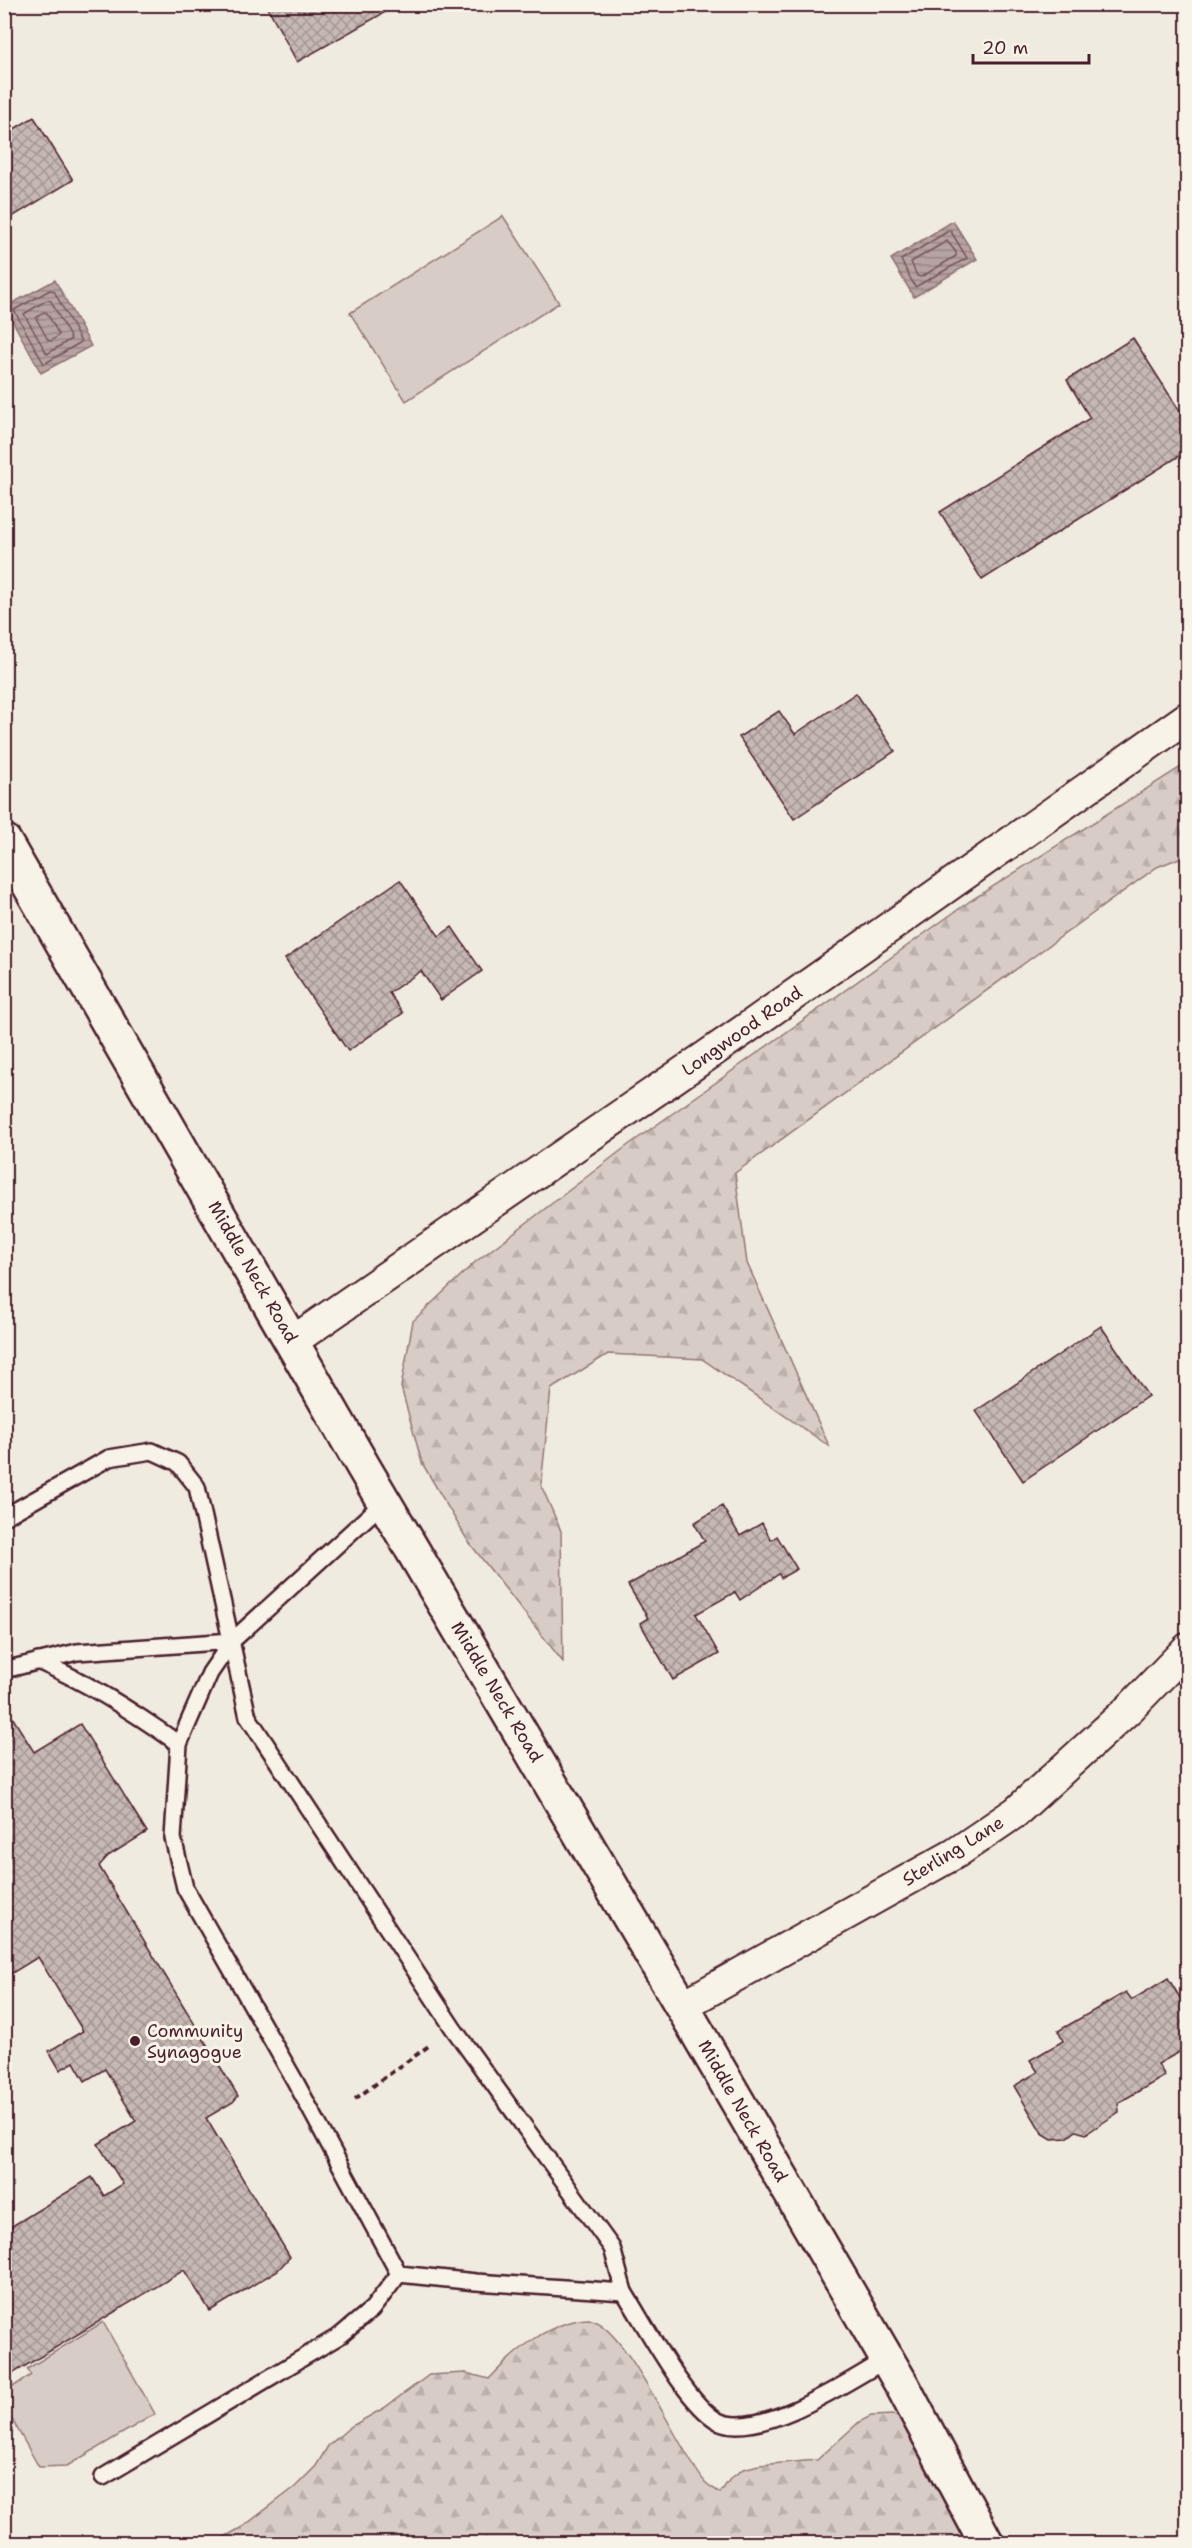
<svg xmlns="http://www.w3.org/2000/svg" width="1192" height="2548" viewBox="0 0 1192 2548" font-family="'Shantell Sans',sans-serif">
	<defs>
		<pattern id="forest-firs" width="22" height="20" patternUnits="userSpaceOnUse" patternTransform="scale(1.5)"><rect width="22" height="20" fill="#d8cdc6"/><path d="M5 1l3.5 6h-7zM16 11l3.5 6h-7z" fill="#bbb0aa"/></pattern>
		<pattern id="water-rules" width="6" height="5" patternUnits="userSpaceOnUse" patternTransform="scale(1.5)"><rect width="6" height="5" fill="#b7a4a2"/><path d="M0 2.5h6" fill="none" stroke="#978584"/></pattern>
		<pattern id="building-cross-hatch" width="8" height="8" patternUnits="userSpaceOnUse" patternTransform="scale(1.5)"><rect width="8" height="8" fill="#c6b8b3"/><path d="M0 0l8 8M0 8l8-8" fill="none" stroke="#a39592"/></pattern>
	</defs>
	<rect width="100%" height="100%" fill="#f0ebe0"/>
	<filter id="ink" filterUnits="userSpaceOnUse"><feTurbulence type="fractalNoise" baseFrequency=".0167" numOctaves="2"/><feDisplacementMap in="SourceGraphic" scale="12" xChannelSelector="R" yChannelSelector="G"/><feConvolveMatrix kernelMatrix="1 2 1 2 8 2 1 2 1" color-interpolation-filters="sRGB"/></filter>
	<g filter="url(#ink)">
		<g fill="#d8cdc6" stroke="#917678" stroke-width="1.5">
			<polygon points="503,216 559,303 406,401 350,313"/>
			<polygon points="103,2322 155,2414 67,2466 39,2467 5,2407 5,2392 31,2375 27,2369"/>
		</g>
		<g fill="url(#forest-firs)" stroke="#917678" stroke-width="1.5">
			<polygon points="1187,763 1187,855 1157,867 735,1173 747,1263 829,1446 702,1359 608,1354 551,1389 541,1485 561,1531 563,1662 468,1541 422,1463 401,1387 413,1321 474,1263 627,1146 970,901"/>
			<path d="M 589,2319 C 628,2328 677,2449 705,2482 C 709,2486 715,2489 720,2493 L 730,2479 L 743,2469 L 759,2465 L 817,2460 L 859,2422 L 871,2416 L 894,2415 L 908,2417 L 987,2544 L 212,2544 L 244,2526 L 295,2487 L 316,2466 L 328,2446 L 350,2427 L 384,2408 L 429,2375 L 466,2373 L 489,2379 C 515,2351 549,2321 589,2319 Z"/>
		</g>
		<g fill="url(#water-rules)" stroke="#8b6f72" stroke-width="1.5">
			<polygon points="953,221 977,259 914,297 891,259"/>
			<polygon points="55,280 91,346 41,373 5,307"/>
		</g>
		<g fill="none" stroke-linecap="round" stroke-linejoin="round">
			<g stroke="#76545b" stroke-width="1.5">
				<polygon points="950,230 967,258 915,287 901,260"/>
				<polygon points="947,241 956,252 956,256 921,277 917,276 911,262"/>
				<polygon points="50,290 54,291 81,342 44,364 14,310"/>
				<polygon points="47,300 51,301 71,339 47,354 24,314"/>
				<polygon points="44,312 47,313 59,335 51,341 48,340 36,318"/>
			</g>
		</g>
		<g fill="url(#building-cross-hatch)" stroke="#4a1f2b" stroke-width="1.5">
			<polygon points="266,4 386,4 389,10 297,62"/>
			<polygon points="34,117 73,180 4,222 4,135"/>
			<polygon points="1133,338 1188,424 1188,470 1179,456 982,580 940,512 1090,418 1067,380"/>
			<polygon points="856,693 895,751 794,819 739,737 779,711 795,734"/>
			<polygon points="400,880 439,936 452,927 482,971 441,1000 421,971 389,993 403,1013 348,1051 285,959"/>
			<polygon points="1101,1326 1148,1396 1023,1481 976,1411"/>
			<polygon points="722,1506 740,1536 762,1523 771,1540 777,1536 797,1569 781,1578 779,1574 740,1600 735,1592 696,1614 719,1654 673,1680 640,1623 648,1618 628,1585 705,1541 694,1523"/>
			<polygon points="4,1704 34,1752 80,1724 147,1832 108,1856 99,1866 238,2096 233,2102 206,2118 290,2257 278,2270 210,2311 184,2270 7,2377 4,2372 4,2231 92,2177 104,2196 123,2184 98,2144 136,2121 105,2069 85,2081 74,2062 60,2070 49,2051 83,2031 38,1957 4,1978"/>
			<polygon points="1168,1978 1188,2011 1188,2047 1158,2064 1165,2076 1118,2103 1119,2112 1086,2134 1076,2131 1067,2138 1052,2139 1042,2133 1014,2086 1038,2072 1030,2060 1063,2041 1058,2031 1126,1992 1132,2000"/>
		</g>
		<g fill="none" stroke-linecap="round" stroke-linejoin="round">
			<defs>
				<g id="lane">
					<polyline points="4,1517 109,1458 152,1451 178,1463 197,1487 248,1717 453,2028 612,2248 624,2292"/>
					<path d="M 232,1641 L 210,1673 L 179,1744 L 173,1838 L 185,1888 L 295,2081 L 399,2274 L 476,2282 L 624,2292 C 644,2323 687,2405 718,2421 C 759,2441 851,2380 887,2359"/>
					<path d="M 38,1661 C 89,1683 134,1712 179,1744"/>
					<polyline points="4,1670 77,1652 232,1641 384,1502"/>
					<polyline points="103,2477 341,2335 372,2309 399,2274"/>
				</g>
				<g id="street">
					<polyline points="293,1341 744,1030 1188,717"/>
					<polyline points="682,2006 956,1853 1016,1812 1130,1708 1188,1648"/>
				</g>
				<polyline id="secondary" points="4,841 364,1468 682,2006 902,2385 987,2544"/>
			</defs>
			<use href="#lane" stroke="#4a1f2b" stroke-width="20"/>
			<use href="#street" stroke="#4a1f2b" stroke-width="34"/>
			<use href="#secondary" stroke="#4a1f2b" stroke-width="38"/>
			<polyline stroke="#4a1f2b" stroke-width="4" stroke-dasharray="6 4.5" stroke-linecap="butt" points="355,2099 430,2045"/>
			<use href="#lane" stroke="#f7f3e8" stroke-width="15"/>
			<use href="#street" stroke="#f7f3e8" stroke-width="30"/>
			<use href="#secondary" stroke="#f7f3e8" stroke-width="33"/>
		</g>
	</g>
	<circle fill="#4a1f2b" stroke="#f7f3e8" stroke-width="2" cx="135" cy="2041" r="6"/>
	<g text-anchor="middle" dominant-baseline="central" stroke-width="6" stroke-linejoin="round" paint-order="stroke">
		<g font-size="18" fill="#4a1f2b" stroke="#f7f3e8">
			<text transform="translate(742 1031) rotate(-35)">Longwood Road</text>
			<text transform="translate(253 1272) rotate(60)">Middle Neck Road</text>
			<text transform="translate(497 1692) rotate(59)">Middle Neck Road</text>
			<text transform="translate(953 1851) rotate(-32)">Sterling Lane</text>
			<text transform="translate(743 2111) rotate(60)">Middle Neck Road</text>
		</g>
		<g font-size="18" fill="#4a1f2b" stroke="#f7f3e8" text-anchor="start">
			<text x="147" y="2031">Community<tspan x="147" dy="21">Synagogue</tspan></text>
		</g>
	</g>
	<rect width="1192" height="2548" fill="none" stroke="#f7f3e8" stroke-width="24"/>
	<rect x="12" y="12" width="1168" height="2524" fill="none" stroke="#4a1f2b" stroke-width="2" filter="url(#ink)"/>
	<path d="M973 54v9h116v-9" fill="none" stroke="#4a1f2b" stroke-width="3"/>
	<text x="982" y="54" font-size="18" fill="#4a1f2b" stroke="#f7f3e8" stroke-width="4.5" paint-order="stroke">20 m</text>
</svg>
